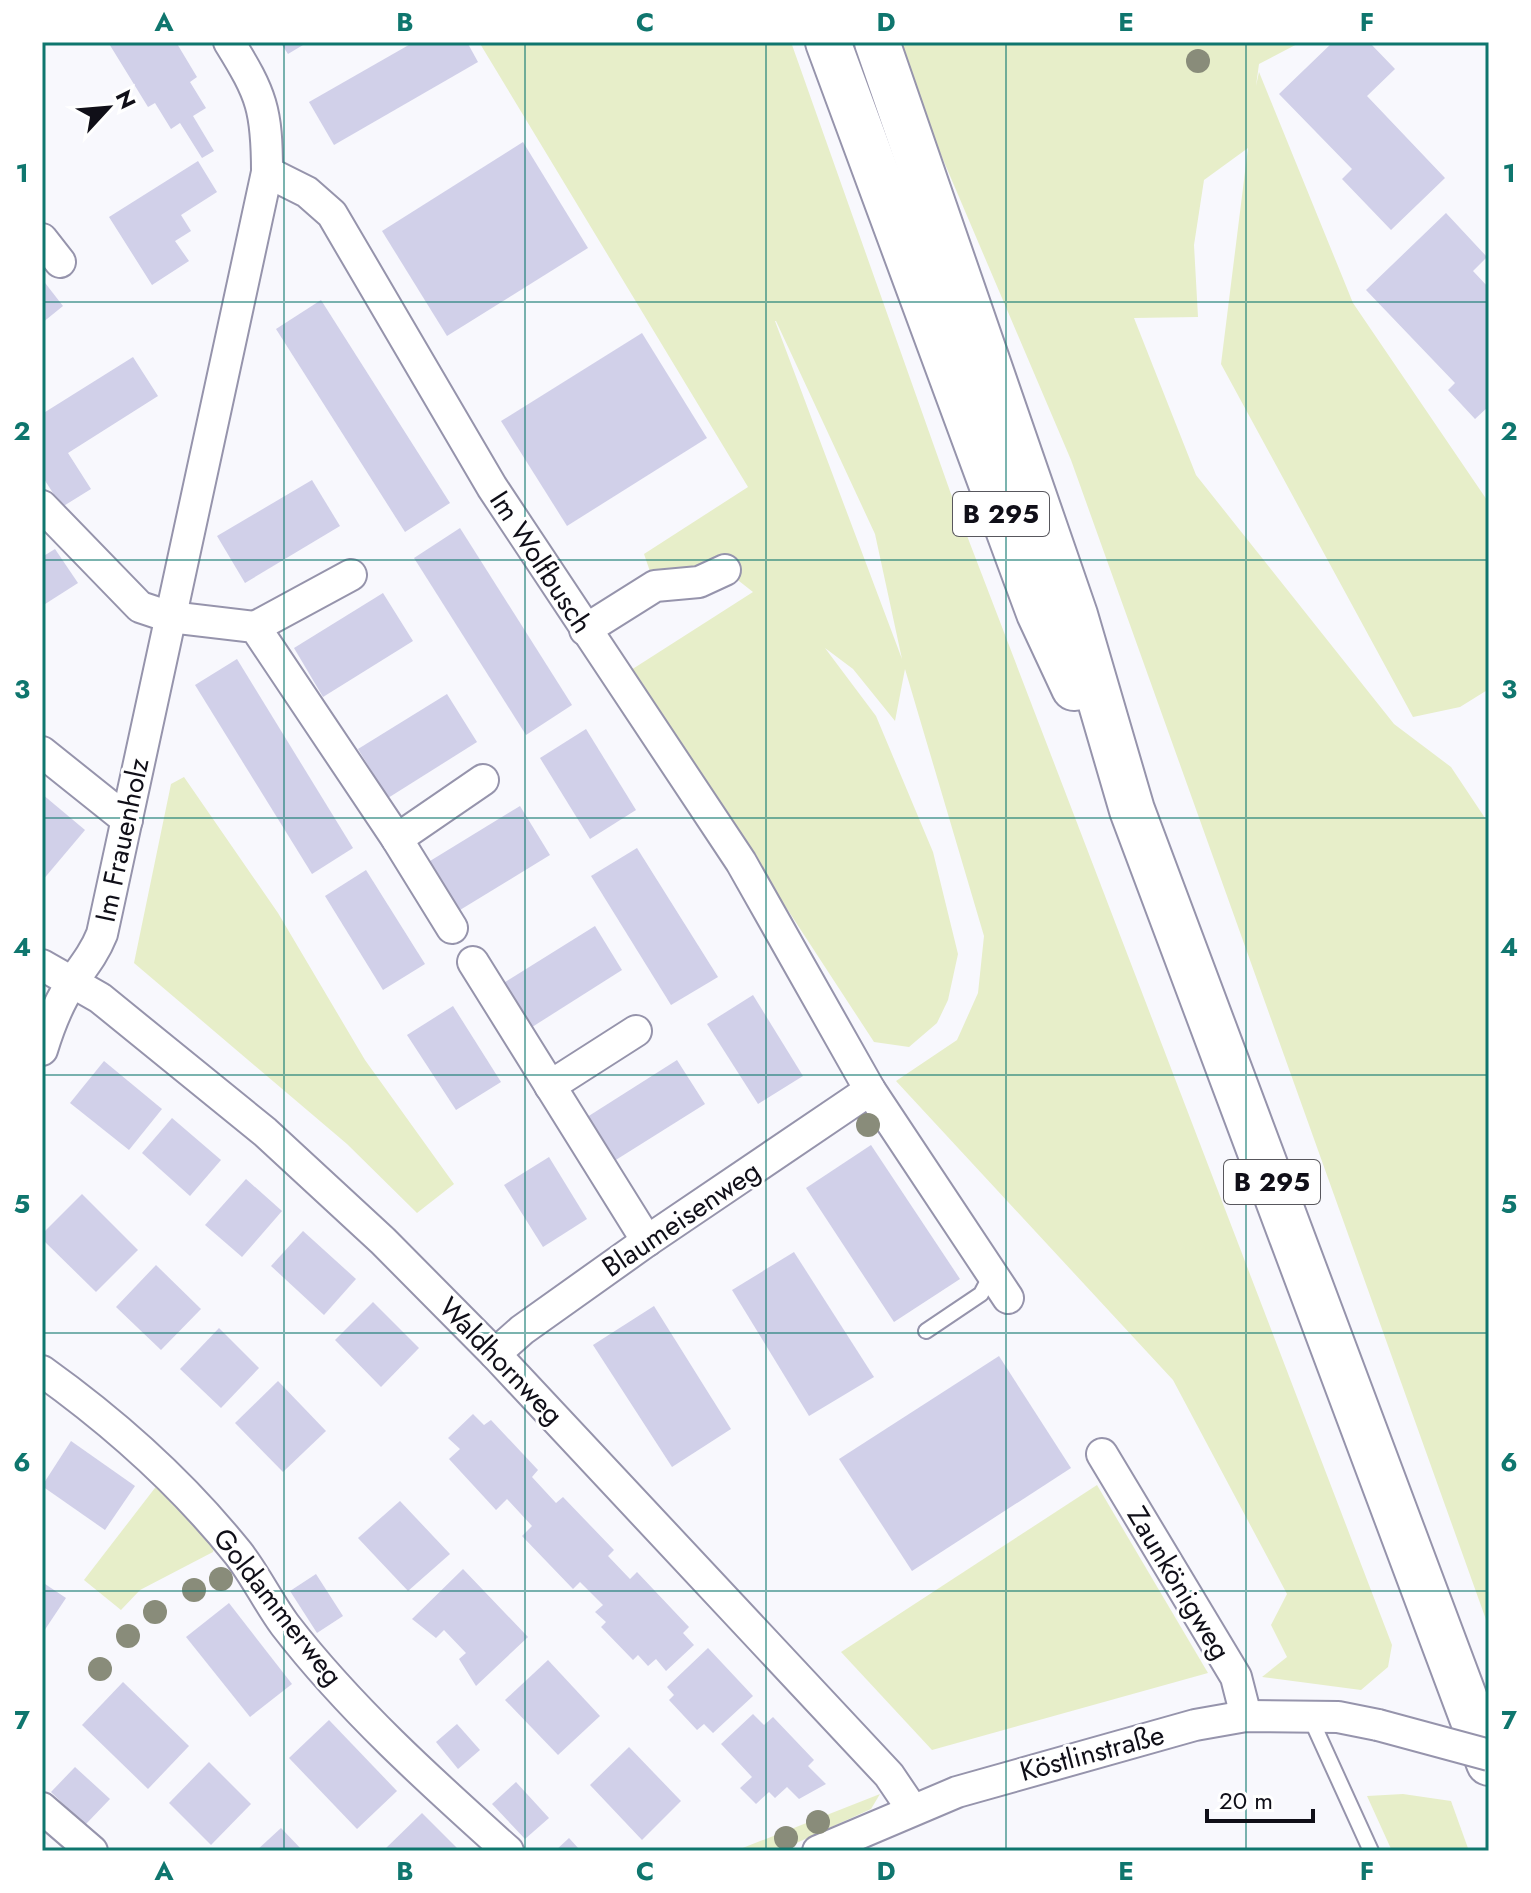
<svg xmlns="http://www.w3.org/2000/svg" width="1531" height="1893" viewBox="0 0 1531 1893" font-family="Jost,sans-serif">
	<rect width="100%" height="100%" fill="#f8f8fd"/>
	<g fill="#e7eec9" fill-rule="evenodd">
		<path d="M 479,42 L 791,42 L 951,494 L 1392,1645 L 1388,1667 L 1361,1690 L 1262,1677 L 1287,1657 L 1271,1625 L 1287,1594 L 1173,1380 L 896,1081 L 957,1040 L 978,993 L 984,936 L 905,669 L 895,721 L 853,669 L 825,648 L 876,716 L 933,852 L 958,954 L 948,1000 L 937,1023 L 909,1047 L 874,1042 L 631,670 L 753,592 L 725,570 L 655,586 L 644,554 L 748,487 ZM 776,321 L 875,534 L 902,659 L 775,321 Z"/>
		<polygon points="893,42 1301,42 1259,64 1256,86 1259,72 1353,303 1489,503 1489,689 1460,707 1413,717 1221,364 1248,148 1204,180 1194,245 1198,317 1134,318 1196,475 1394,724 1451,767 1489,824 1489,1628 1071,460"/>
		<polygon points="184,777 278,913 365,1060 454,1184 417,1213 347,1144 134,963 171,784"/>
		<polygon points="158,1484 214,1544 213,1552 140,1590 121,1610 84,1580"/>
		<polygon points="1097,1485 1208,1673 932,1750 841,1652"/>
		<polygon points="880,1794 871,1809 779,1851 735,1851"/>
		<polygon points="1403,1794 1451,1801 1469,1851 1392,1851 1367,1796"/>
	</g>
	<g fill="#d1d0e9">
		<polygon points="108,42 176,42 197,77 190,82 206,108 193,116 214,151 202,158 180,123 171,129 155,103 148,107"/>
		<polygon points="280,42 308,42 288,54"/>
		<polygon points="414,42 467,42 478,62 334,145 309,102"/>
		<polygon points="1333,42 1369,42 1395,69 1367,96 1445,178 1391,230 1342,179 1352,169 1279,94"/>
		<polygon points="523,142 588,248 447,336 382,231"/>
		<polygon points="198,161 217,192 181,215 191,231 175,241 189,261 152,285 109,217"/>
		<polygon points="1446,213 1487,257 1473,271 1489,288 1489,406 1475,419 1448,390 1455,383 1366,290"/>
		<polygon points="42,279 63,306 42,323"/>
		<polygon points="321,300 450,503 405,532 276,329"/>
		<polygon points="642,333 707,438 567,526 501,421"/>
		<polygon points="133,357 158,396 68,453 91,489 62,507 42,476 42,414"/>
		<polygon points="312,480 340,526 245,583 217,536"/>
		<polygon points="460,528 572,705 526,735 414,558"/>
		<polygon points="55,549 78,583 42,606 42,557"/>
		<polygon points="383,593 413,641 323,697 294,648"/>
		<polygon points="237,659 353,848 312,874 195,685"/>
		<polygon points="447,694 477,742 388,798 358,749"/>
		<polygon points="586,729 636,810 590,839 540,758"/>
		<polygon points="42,794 85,830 42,881"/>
		<polygon points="520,806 550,855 460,910 430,861"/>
		<polygon points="637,848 718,977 671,1005 591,876"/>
		<polygon points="366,870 425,964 383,990 325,896"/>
		<polygon points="595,926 622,970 529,1029 502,984"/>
		<polygon points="753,995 803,1076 758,1104 707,1024"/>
		<polygon points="453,1006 501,1082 456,1110 407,1035"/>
		<polygon points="677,1060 705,1104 611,1163 584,1119"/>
		<polygon points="104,1061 162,1109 129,1150 70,1103"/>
		<polygon points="172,1118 221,1160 190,1196 142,1153"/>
		<polygon points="871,1145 960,1279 894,1322 806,1188"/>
		<polygon points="549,1157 587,1219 543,1247 504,1185"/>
		<polygon points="246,1179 282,1211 242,1257 205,1225"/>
		<polygon points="82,1194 138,1250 96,1292 42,1239 42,1234"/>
		<polygon points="303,1231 356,1279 324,1315 271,1266"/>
		<polygon points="794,1252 874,1377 809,1416 732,1290"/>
		<polygon points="156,1265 201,1309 161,1350 116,1307"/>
		<polygon points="373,1302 419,1348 381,1387 335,1340"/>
		<polygon points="654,1306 731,1429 672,1467 593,1345"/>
		<polygon points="219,1328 259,1368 221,1408 180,1369"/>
		<polygon points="999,1356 1071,1468 912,1571 839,1459"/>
		<polygon points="278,1381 326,1431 283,1472 235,1423"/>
		<polygon points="473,1414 484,1425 491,1420 538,1470 532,1477 556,1503 563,1497 614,1550 608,1556 630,1579 637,1572 689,1627 683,1633 694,1645 666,1671 656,1659 648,1666 638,1655 633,1660 601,1627 606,1622 595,1612 603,1605 580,1582 573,1589 522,1536 532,1526 520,1513 507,1499 496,1510 449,1459 460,1449 448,1438"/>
		<polygon points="71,1441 135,1486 105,1530 42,1486"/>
		<polygon points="400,1501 450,1554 408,1591 358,1538"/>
		<polygon points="463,1569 528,1637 476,1686 459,1659 466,1653 444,1630 436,1638 412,1619"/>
		<polygon points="316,1574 343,1616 317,1633 290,1591"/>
		<polygon points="42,1582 66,1598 42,1634"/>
		<polygon points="229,1603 292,1684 250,1717 186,1637"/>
		<polygon points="708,1648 753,1696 713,1733 704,1724 697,1730 669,1700 674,1695 667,1687"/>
		<polygon points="548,1660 600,1716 558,1755 505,1700"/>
		<polygon points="123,1682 189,1746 148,1789 82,1725"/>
		<polygon points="753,1714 764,1725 773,1717 814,1760 808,1766 826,1784 799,1799 787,1787 775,1798 769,1792 756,1804 740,1788 752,1777 721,1744"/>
		<polygon points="329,1720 397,1791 357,1829 289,1758"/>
		<polygon points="457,1724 480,1750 458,1769 436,1742"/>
		<polygon points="629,1747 681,1801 642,1840 590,1785"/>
		<polygon points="209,1762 251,1804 211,1845 169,1803"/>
		<polygon points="75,1767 110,1799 85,1825 51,1792"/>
		<polygon points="516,1782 549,1818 525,1839 492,1804"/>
		<polygon points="422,1813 460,1851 383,1851"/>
		<polygon points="281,1828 303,1851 256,1851"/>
		<polygon points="569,1838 579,1849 555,1851"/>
	</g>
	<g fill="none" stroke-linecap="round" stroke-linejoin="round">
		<defs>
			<g id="service">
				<polyline points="926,1331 981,1294 992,1273"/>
				<polyline points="1310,1717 1371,1851"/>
			</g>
			<g id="minor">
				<polyline points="267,172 307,192 332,214 492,487 741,862 870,1090 1008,1298"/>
				<polyline points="42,239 60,262"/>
				<polyline points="42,506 140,607 170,617 255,627 397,839 452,928"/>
				<polyline points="255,627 351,575"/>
				<polyline points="585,630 655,586 699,582 725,570"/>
				<polyline points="42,752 127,820"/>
				<polyline points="397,839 483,780"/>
				<polyline points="473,962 647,1241"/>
				<polyline points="42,965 100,998 265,1132 383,1241 495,1354 889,1775 912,1809"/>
				<path d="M 42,1050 C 49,1027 57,1005 71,984 C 83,967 94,954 102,934 L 267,172 C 267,110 262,95 229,42"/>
				<polyline points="550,1086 636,1031"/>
				<polyline points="495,1354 522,1330 647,1241 870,1090"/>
				<path d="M 42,1371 C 116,1424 181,1482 238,1553 C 256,1576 268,1602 285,1625 C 349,1708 430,1781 508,1851"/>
				<polyline points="1102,1454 1236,1677 1246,1716"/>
				<polyline points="42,1808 92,1851"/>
				<polyline points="818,1851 957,1792 1195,1725 1246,1716 1338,1717 1378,1725"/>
			</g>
			<g id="primary">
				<polyline points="828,42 1039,613 1074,688"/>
				<polyline points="877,42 1075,615 1132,810 1489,1763"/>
			</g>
		</defs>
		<use href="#service" stroke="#9694ac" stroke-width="18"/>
		<use href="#minor" stroke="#9694ac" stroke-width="34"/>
		<use href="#primary" stroke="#9694ac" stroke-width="48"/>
		<use href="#service" stroke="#fff" stroke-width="14"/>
		<use href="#minor" stroke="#fff" stroke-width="30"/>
		<use href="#primary" stroke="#fff" stroke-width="44"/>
		<defs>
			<polyline id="minor-bridge" points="1378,1725 1489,1755"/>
		</defs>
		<use href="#minor-bridge" stroke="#9694ac" stroke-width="34" stroke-linecap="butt"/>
		<use href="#minor-bridge" stroke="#fff" stroke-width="30"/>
	</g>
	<g fill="#898c7a">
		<circle cx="1198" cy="61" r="12"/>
		<circle cx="868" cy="1125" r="12"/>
		<circle cx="221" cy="1579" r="12"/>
		<circle cx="194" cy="1590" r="12"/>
		<circle cx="155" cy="1612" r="12"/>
		<circle cx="128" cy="1636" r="12"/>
		<circle cx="100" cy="1669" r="12"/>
		<circle cx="818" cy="1822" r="12"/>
		<circle cx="786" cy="1838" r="12"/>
	</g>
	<path fill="none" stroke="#0f766e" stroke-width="2" stroke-opacity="0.55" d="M 284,42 L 284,1851M 525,42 L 525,1851M 766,42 L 766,1851M 1006,42 L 1006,1851M 1246,42 L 1246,1851M 42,302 L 1489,302M 42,560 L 1489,560M 42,818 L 1489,818M 42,1075 L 1489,1075M 42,1333 L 1489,1333M 42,1591 L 1489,1591"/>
	<g text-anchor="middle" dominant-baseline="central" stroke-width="6" stroke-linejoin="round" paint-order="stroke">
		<g fill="#fff" stroke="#58575d" stroke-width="2">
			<rect x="953" y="492" width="96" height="44" rx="6"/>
			<rect x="1224" y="1160" width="96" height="44" rx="6"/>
		</g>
		<g font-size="26" font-weight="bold" fill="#100f18">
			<text x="1001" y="514">B 295</text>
			<text x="1272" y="1182">B 295</text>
		</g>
		<g font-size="28" fill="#100f18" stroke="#fff">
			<text transform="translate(541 562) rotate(57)">Im Wolfbusch</text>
			<text transform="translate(122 840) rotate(-78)">Im Frauenholz</text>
			<text transform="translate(681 1219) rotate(-34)">Blaumeisenweg</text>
			<text transform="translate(501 1361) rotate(46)">Waldhornweg</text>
			<text transform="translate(1179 1583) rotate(59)">Zaunkönigweg</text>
			<text transform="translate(278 1607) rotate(52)">Goldammerweg</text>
			<text transform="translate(1092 1753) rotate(-15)">Köstlinstraße</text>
		</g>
	</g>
	<rect width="1531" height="1893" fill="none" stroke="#ffffff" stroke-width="88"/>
	<g transform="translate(108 108) rotate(64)" stroke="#ffffff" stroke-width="6" paint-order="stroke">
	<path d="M0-6L14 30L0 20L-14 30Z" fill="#100f18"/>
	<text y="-12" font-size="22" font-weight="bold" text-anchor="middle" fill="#100f18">N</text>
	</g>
	<path d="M1207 1809v12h106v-12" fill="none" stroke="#100f18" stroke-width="4"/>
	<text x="1219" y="1809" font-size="24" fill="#100f18" stroke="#ffffff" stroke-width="6" paint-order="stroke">20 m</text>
	<rect x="44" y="44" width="1443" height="1805" fill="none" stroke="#0f766e" stroke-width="3"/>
	<g font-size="26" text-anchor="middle" font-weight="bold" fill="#0f766e">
		<text x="164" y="31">A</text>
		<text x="405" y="31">B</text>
		<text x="645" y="31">C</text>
		<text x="886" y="31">D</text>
		<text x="1126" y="31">E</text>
		<text x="1367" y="31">F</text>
		<text x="22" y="182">1</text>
		<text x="1509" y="182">1</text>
		<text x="22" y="440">2</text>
		<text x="1509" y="440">2</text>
		<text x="22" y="698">3</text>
		<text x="1509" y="698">3</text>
		<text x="22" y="956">4</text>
		<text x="1509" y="956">4</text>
		<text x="22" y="1213">5</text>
		<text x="1509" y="1213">5</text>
		<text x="22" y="1471">6</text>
		<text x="1509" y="1471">6</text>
		<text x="22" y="1729">7</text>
		<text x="1509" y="1729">7</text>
		<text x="164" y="1880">A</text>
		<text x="405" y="1880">B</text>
		<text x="645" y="1880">C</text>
		<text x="886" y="1880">D</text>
		<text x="1126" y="1880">E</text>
		<text x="1367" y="1880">F</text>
	</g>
</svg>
